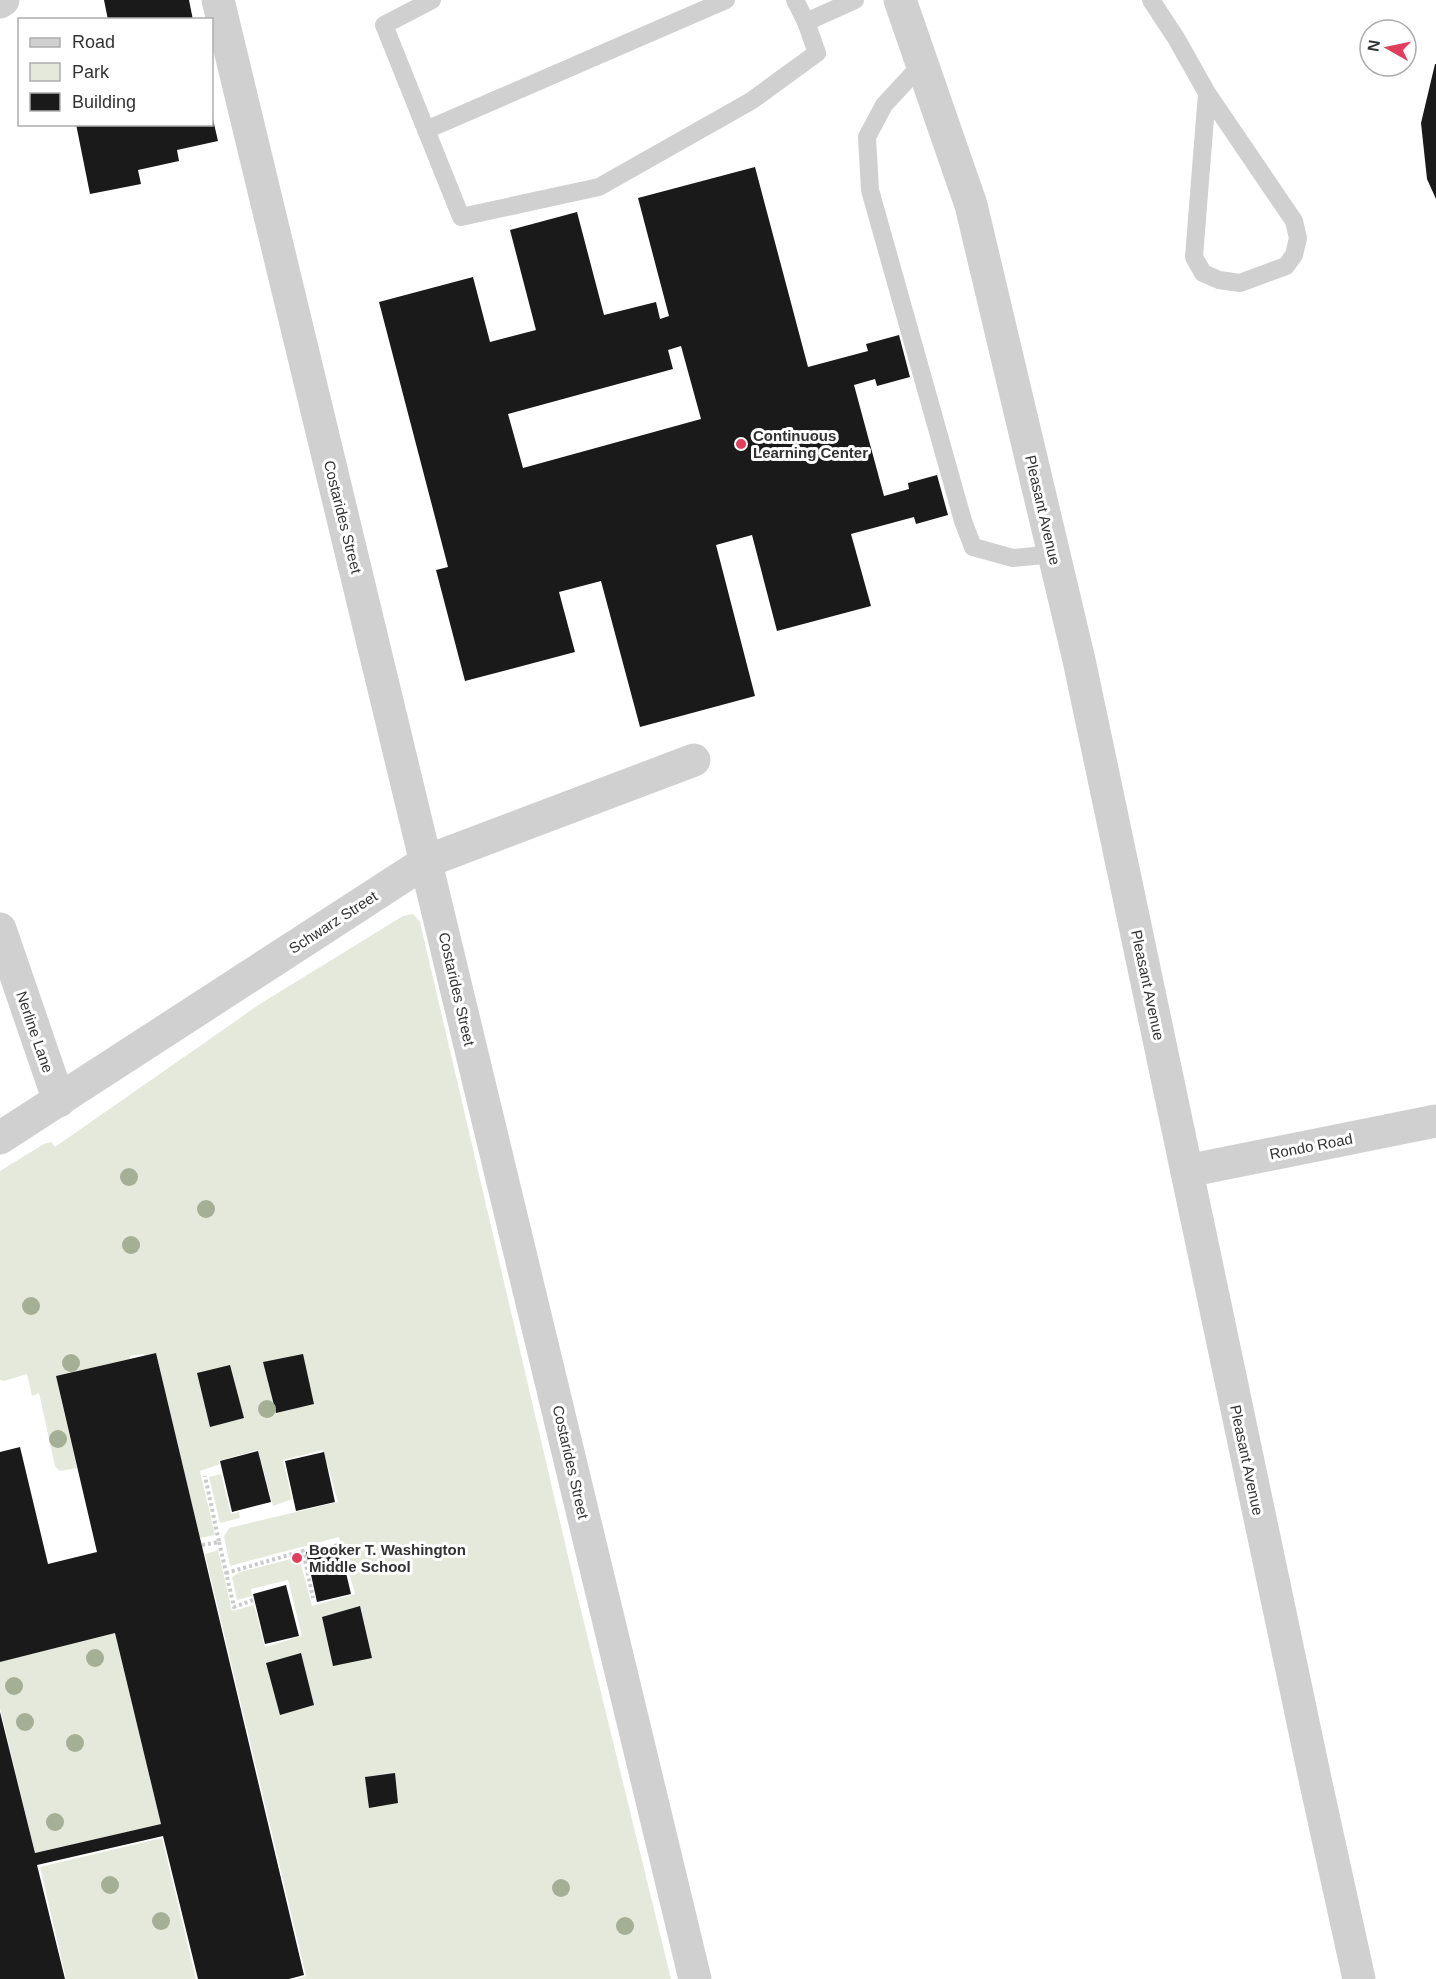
<svg xmlns="http://www.w3.org/2000/svg" width="1436" height="1979" viewBox="0 0 1436 1979" font-family="Arial,sans-serif">
	<rect width="100%" height="100%" fill="#fff"/>
	<g fill="#e4e9dc">
		<polygon points="413,914 420,922 575,1586 671,1979 298,1979 306,1976 205,1554 218,1550 232,1611 254,1605 265,1647 302,1636 288,1580 251,1589 252,1596 237,1600 232,1577 240,1572 299,1557 312,1606 355,1594 339,1537 230,1566 224,1536 229,1528 338,1502 323,1450 283,1460 292,1499 273,1506 258,1450 218,1461 220,1464 200,1471 215,1535 200,1538 156,1353 144,1356 143,1354 130,1356 130,1359 56,1376 77,1468 60,1471 55,1466 39,1393 32,1396 27,1374 4,1381 0,1380 0,1171 44,1144 51,1142 55,1147 260,1004 403,916"/>
		<polygon points="221,1474 231,1514 239,1512 240,1518 220,1523 209,1477"/>
		<polygon points="115,1633 161,1824 35,1853 0,1708 0,1662"/>
		<polygon points="162,1838 196,1979 66,1979 40,1867"/>
	</g>
	<g fill="#1a1a1a" fill-rule="evenodd">
		<polygon points="104,0 189,0 193,20 108,20"/>
		<polygon points="1435,64 1436,64 1436,199 1427,179 1421,123"/>
		<polygon points="212,115 218,141 177,150 179,161 138,170 141,184 90,194 76,124 212,124"/>
		<path d="M 755,167 L 808,367 L 868,351 L 866,344 L 899,335 L 910,377 L 877,386 L 875,379 L 854,385 L 884,496 L 909,489 L 908,483 L 937,475 L 948,515 L 916,524 L 914,517 L 851,534 L 871,606 L 777,631 L 752,535 L 716,545 L 755,696 L 640,727 L 601,581 L 559,592 L 575,652 L 465,681 L 436,570 L 448,567 L 379,302 L 473,277 L 490,342 L 536,330 L 510,230 L 577,212 L 604,315 L 656,302 L 660,319 L 669,316 L 638,198 ZM 681,346 L 701,419 L 523,468 L 508,414 L 673,369 L 668,350 Z"/>
		<polygon points="156,1353 304,1975 289,1979 198,1979 163,1836 37,1865 65,1979 0,1979 0,1712 35,1853 161,1824 115,1633 0,1662 0,1452 20,1447 48,1564 97,1552 56,1376"/>
		<polygon points="303,1354 314,1404 276,1413 263,1362"/>
		<polygon points="230,1365 244,1418 210,1427 197,1373"/>
		<polygon points="258,1451 271,1502 232,1512 220,1461"/>
		<polygon points="324,1452 335,1502 296,1511 285,1461"/>
		<polygon points="339,1543 351,1594 317,1602 306,1552"/>
		<polygon points="286,1585 299,1636 265,1644 253,1594"/>
		<polygon points="360,1606 372,1658 333,1666 322,1617"/>
		<polygon points="301,1653 314,1705 280,1715 266,1663"/>
		<polygon points="395,1773 398,1803 369,1808 365,1777"/>
	</g>
	<g fill="none" stroke-linecap="round" stroke-linejoin="round">
		<g stroke="#cacaca" stroke-width="4" stroke-dasharray="3 3" stroke-linecap="butt">
			<polyline points="219,1542 234,1607 253,1600"/>
			<polyline points="202,1545 219,1542 205,1476"/>
			<polyline points="226,1573 303,1551 313,1598"/>
		</g>
		<g stroke="#d0d0d0" stroke-width="18">
			<polyline points="432,0 384,25 461,217 599,187 751,101 817,53 806,22 795,0"/>
			<polyline points="1151,0 1176,38 1207,93 1294,221 1298,238 1294,255 1286,266 1240,283 1219,280 1203,273 1194,257 1207,93"/>
			<polyline points="806,22 855,0"/>
			<polyline points="922,64 884,105 867,137 870,190 963,521 973,547 1013,558 1054,554"/>
			<polyline points="426,130 726,0"/>
		</g>
		<g stroke="#d0d0d0" stroke-width="33">
			<polyline points="218,0 695,1979"/>
			<polyline points="0,2 3,0"/>
			<polyline points="0,929 59,1101"/>
			<polyline points="0,1138 427,861 694,760"/>
			<polyline points="1187,1171 1436,1121"/>
		</g>
		<polyline stroke="#d0d0d0" stroke-width="33" points="900,0 971,205 1079,660 1315,1779 1359,1979"/>
	</g>
	<g fill="#a5af96">
		<circle cx="129" cy="1177" r="9"/>
		<circle cx="206" cy="1209" r="9"/>
		<circle cx="131" cy="1245" r="9"/>
		<circle cx="31" cy="1306" r="9"/>
		<circle cx="71" cy="1363" r="9"/>
		<circle cx="267" cy="1409" r="9"/>
		<circle cx="58" cy="1439" r="9"/>
		<circle cx="95" cy="1658" r="9"/>
		<circle cx="14" cy="1686" r="9"/>
		<circle cx="25" cy="1722" r="9"/>
		<circle cx="75" cy="1743" r="9"/>
		<circle cx="55" cy="1822" r="9"/>
		<circle cx="110" cy="1885" r="9"/>
		<circle cx="561" cy="1888" r="9"/>
		<circle cx="161" cy="1921" r="9"/>
		<circle cx="625" cy="1926" r="9"/>
	</g>
	<g fill="#e13d5c" stroke="#fff" stroke-width="2">
		<circle cx="741" cy="444" r="6"/>
		<circle cx="297" cy="1558" r="6"/>
	</g>
	<g text-anchor="middle" dominant-baseline="central" stroke-width="6" stroke-linejoin="round" paint-order="stroke">
		<g font-size="15" font-weight="bold" fill="#333" stroke="#fff" text-anchor="start">
			<text x="753" y="435">Continuous<tspan x="753" dy="17">Learning Center</tspan></text>
			<text x="309" y="1549">Booker T. Washington<tspan x="309" dy="17">Middle School</tspan></text>
		</g>
		<g font-size="15" fill="#333" stroke="#fff">
			<text transform="translate(1043 510) rotate(77)">Pleasant Avenue</text>
			<text transform="translate(343 517) rotate(76)">Costarides Street</text>
			<text transform="translate(333 922) rotate(-33)">Schwarz Street</text>
			<text transform="translate(1148 985) rotate(78)">Pleasant Avenue</text>
			<text transform="translate(457 989) rotate(77)">Costarides Street</text>
			<text transform="translate(35 1032) rotate(71)">Nerline Lane</text>
			<text transform="translate(1311 1146) rotate(-11)">Rondo Road</text>
			<text transform="translate(1247 1460) rotate(78)">Pleasant Avenue</text>
			<text transform="translate(571 1462) rotate(77)">Costarides Street</text>
		</g>
	</g>
	<rect x="18" y="18" width="195" height="108" fill="#ffffff" stroke="#adadad" stroke-width="1.5"/>
	<rect x="30" y="38" width="30" height="9" fill="#d0d0d0" stroke="#adadad" stroke-width="1.5"/>
	<text x="72" y="48" font-size="18" fill="#333333">Road</text>
	<rect x="30" y="63" width="30" height="18" fill="#e4e9dc" stroke="#adadad" stroke-width="1.5"/>
	<text x="72" y="78" font-size="18" fill="#333333">Park</text>
	<rect x="30" y="93" width="30" height="18" fill="#1a1a1a" stroke="#adadad" stroke-width="1.5"/>
	<text x="72" y="108" font-size="18" fill="#333333">Building</text>
	<g transform="translate(1388 48) rotate(279)"><circle r="28" fill="#ffffff" stroke="#adadad" stroke-width="1.5"/>
	<path d="M0-4.5L10 22L0 15L-10 22Z" fill="#e13d5c"/>
	<text y="-9" font-size="16" font-weight="bold" text-anchor="middle" fill="#333333">N</text>
	</g>
</svg>
